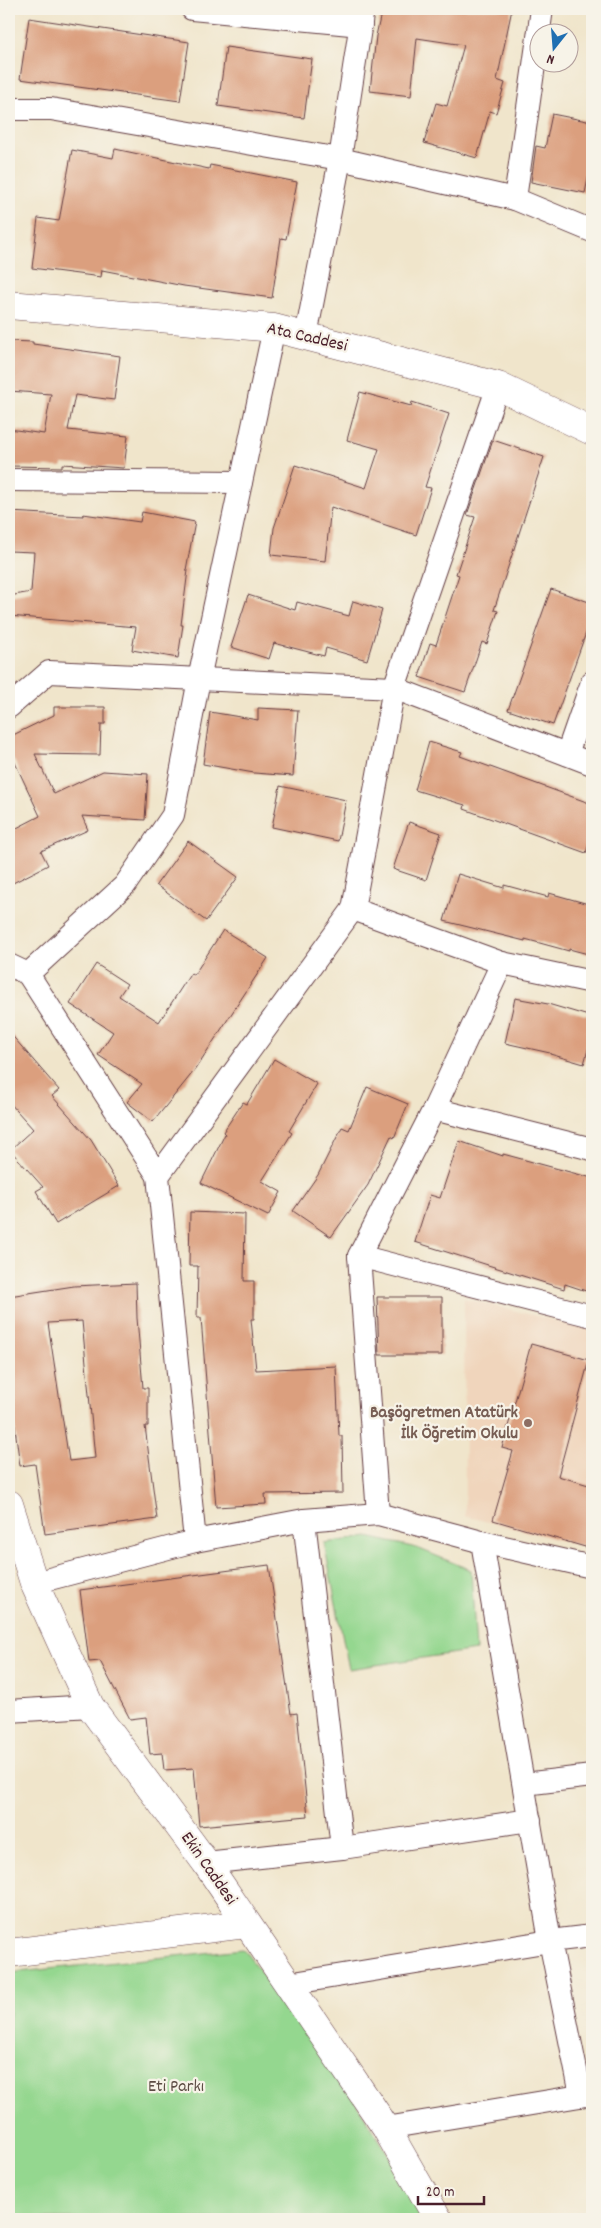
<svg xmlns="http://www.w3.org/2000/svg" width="601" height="2228" viewBox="0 0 601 2228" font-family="Dekko,sans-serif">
	<rect width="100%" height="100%" fill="#f7f3e8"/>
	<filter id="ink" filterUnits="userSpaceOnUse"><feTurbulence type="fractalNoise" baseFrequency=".02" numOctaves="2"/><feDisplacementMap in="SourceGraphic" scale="10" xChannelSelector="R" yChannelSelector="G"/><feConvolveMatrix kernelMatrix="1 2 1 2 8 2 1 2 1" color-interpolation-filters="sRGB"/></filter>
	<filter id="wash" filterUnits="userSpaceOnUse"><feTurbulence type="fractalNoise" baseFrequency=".0096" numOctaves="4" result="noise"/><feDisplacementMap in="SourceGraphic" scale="20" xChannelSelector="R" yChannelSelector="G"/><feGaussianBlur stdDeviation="1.12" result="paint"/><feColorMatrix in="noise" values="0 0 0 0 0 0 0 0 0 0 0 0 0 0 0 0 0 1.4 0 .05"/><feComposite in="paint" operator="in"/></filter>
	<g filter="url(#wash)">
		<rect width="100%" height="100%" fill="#f0e5cb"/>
		<polygon fill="#f0d5bc" points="464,1298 592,1330 592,1549 465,1516"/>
		<g fill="#94d78f" stroke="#6f7b5d">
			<polygon points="368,1537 417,1548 471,1570 476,1650 349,1669 324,1543"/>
			<polygon points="243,1949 340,2076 428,2219 9,2219 9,1973"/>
		</g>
		<g id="blocks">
			<g fill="#db9f7e" fill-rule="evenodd">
				<polygon points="382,9 512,9 497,80 505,83 496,113 490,111 477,158 424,143 436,103 447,106 464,45 417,38 411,96 370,91 376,36"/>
				<polygon points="29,18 189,42 180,101 20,79"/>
				<polygon points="226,47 312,59 304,118 218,106"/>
				<polygon points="552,114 592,122 592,160 585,193 531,182 536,146 545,148"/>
				<polygon points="115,149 209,169 210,165 297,182 286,239 281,238 272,298 184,286 102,270 101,277 32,268 38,218 59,221 72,150 113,158"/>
				<polygon points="9,341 33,342 33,344 120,356 114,400 75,395 68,430 128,436 124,468 62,464 62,467 9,466 9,429 44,434 51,394 9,391"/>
				<polygon points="360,392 411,406 412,402 449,414 425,487 431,488 416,535 331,507 325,561 271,555 274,528 295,465 366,488 379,449 347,440"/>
				<polygon points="493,440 544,457 494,610 498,611 487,644 482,642 465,692 419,677 430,643 436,645 459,575 456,574 475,517 467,515"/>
				<polygon points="9,512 83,516 83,514 140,522 142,512 195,522 186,570 188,570 181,625 183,625 178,658 132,650 136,627 9,616 9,596 31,592 34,552 9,551"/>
				<polygon points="551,589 592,603 592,616 553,725 508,710"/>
				<polygon points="248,595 295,610 297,602 349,616 353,601 382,610 367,660 326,648 324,656 274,643 269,659 231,647"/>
				<polygon points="54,707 105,707 105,724 101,724 100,755 35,754 54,794 103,771 148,774 145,820 82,816 88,830 41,851 48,865 9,885 9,832 40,816 9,750 9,737 54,715"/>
				<polygon points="258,708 298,710 293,776 254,773 203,764 210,712 258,720"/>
				<polygon points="429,742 462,752 460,756 592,804 592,834 586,853 464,809 465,805 415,790"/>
				<polygon points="280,786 346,800 338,841 272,827"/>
				<polygon points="409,822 441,833 426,880 393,869"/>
				<polygon points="188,841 238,877 206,921 156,885"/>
				<polygon points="458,874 504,888 504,885 548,897 549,893 592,905 592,955 569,949 569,951 525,939 525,941 444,921"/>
				<polygon points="223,930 268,958 194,1071 153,1122 127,1102 142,1084 98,1055 113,1032 70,1004 96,964 127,984 119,996 159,1022 191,973 194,975"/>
				<polygon points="515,998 548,1004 592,1017 592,1035 584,1064 550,1054 550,1053 505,1043"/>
				<polygon points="9,1032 59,1090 52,1096 91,1140 119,1186 56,1224 36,1191 43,1187 10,1150 33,1129 9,1102"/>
				<polygon points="274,1059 317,1084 289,1131 292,1133 262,1181 281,1192 268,1216 201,1183 225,1134 223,1132 243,1102 247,1104"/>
				<polygon points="367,1087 408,1104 394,1138 391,1136 368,1185 331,1237 293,1211 318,1175 342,1127 349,1130"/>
				<polygon points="459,1141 503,1156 503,1154 592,1178 592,1293 565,1284 564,1289 415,1242 430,1195 440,1198"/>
				<polygon points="190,1212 245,1214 244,1281 254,1281 254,1319 251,1319 256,1370 336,1366 339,1436 342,1436 343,1493 265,1494 266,1504 216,1507 201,1318 197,1318 198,1266 189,1266"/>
				<path d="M 136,1283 L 137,1318 L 143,1388 L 148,1388 L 148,1426 L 145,1426 L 157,1519 L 45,1534 L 35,1464 L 20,1466 L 9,1382 L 9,1296 L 74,1286 ZM 82,1321 L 95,1458 L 69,1461 L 48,1323 Z"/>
				<polygon points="377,1297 442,1297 442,1355 379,1355"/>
				<polygon points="531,1344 589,1360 558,1476 592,1486 592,1549 493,1520 513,1451 502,1448"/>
				<polygon points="269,1565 291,1714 297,1713 308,1816 199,1826 194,1768 164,1770 162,1753 150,1754 146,1717 130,1719 100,1661 89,1662 80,1590"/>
			</g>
		</g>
	</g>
	<g filter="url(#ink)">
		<use href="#blocks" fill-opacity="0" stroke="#633d43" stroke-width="1"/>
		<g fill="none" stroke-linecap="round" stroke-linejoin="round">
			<defs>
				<g id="minor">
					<polyline points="192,9 361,25"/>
					<polyline points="9,109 51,109 340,159 515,199 592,231"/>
					<polyline points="515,199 542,9"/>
					<polyline points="306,336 340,159 363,9"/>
					<polyline points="9,480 241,482"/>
					<polyline points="9,707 49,672 394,688 592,764"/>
					<polyline points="567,754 592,682"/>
					<polyline points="353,909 394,688 498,386"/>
					<polyline points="9,965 28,974 158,1176"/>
					<polyline points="28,974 125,885 173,815 199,679 274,328"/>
					<polyline points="434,1109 592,1149"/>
					<polyline points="359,1256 592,1316"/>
					<polyline points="378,1514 359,1256 434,1109 502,963"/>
					<polyline points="304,1520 342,1848"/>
					<polyline points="195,1541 158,1176 353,909 502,963 592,982"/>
					<polyline points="482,1542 550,1941 581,2095"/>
					<polyline points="34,1583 195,1541 304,1520 378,1514 482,1542 592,1567"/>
					<polyline points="9,1711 90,1706"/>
					<polyline points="524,1784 592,1776"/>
					<polyline points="206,1863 342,1848 530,1820"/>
					<polyline points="288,1984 550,1941 592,1936"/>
					<polyline points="386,2128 592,2094"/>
				</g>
				<g id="tertiary">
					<polyline points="9,305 274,328 498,386 592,431"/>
					<polyline points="9,1504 34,1583 90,1706 206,1863 386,2128 438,2219"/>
					<polyline points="9,1953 246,1924"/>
				</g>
			</defs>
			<use href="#minor" stroke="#633d43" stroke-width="24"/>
			<use href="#tertiary" stroke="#633d43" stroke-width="29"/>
			<use href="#minor" stroke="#fff" stroke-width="22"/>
			<use href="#tertiary" stroke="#fff" stroke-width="28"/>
		</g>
	</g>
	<circle fill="#8d6e63" stroke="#f7f3e8" stroke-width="2" cx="528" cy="1423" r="5"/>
	<g text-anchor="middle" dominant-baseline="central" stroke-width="4.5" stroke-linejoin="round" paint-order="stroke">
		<g font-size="18" fill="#4a1f2b" stroke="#f7f3e8">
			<text transform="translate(307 338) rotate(13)">Ata Caddesi</text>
			<text transform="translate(208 1869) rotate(55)">Ekin Caddesi</text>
		</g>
		<g font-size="18" font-weight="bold" fill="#785e54" stroke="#f7f3e8" text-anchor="end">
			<text x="518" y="1413">Başögretmen Atatürk<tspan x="518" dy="21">İlk Öğretim Okulu</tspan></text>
		</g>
		<g font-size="18" fill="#5c4d44" stroke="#f7f3e8">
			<text x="176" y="2087">Eti Parkı</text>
		</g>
	</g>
	<rect width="601" height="2228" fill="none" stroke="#f7f3e8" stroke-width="30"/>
	<g transform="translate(554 48) rotate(197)"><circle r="24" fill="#f7f3e8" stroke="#b29e9c"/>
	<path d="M0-4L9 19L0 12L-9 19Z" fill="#1f6fb2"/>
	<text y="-8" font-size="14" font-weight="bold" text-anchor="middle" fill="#4a1f2b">N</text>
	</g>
	<path d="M418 2196v8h66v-8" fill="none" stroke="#4a1f2b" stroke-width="2.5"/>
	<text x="426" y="2196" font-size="15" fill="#4a1f2b" stroke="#f7f3e8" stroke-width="4" paint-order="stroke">20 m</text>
</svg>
